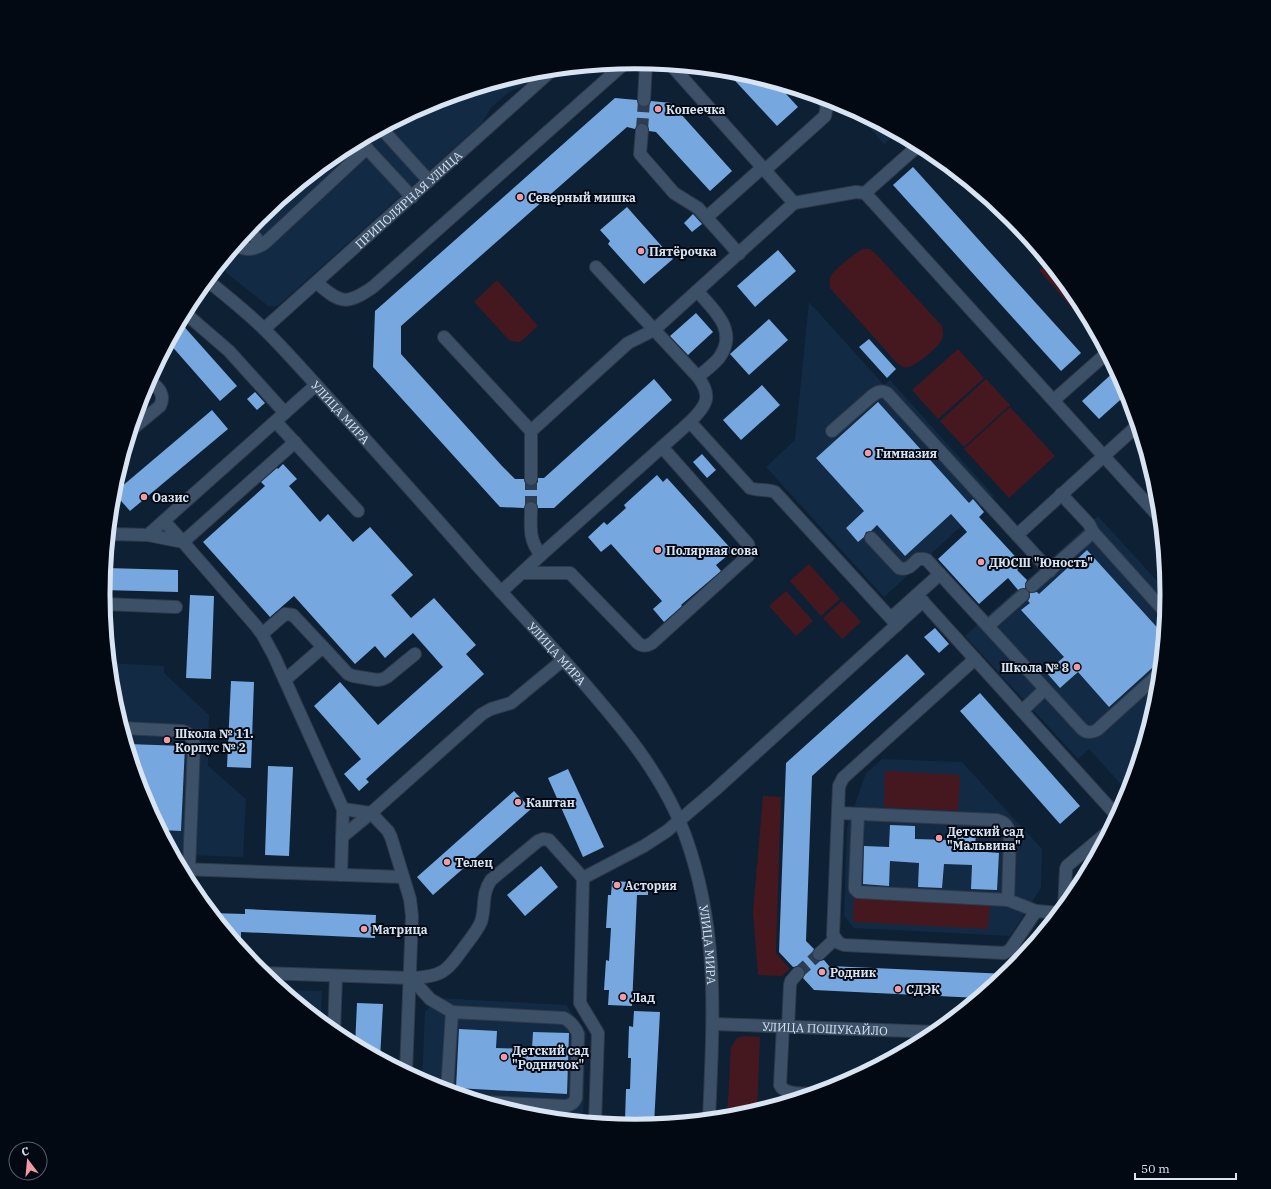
<svg xmlns="http://www.w3.org/2000/svg" width="1271" height="1189" viewBox="0 0 1271 1189" font-family="'IBM Plex Serif',serif">
	<rect width="100%" height="100%" fill="#0d2034"/>
	<g fill="#122a43">
		<polygon points="532,72 539,72 523,86 509,92 491,108 482,123 280,304 275,307 268,306 219,267 259,218 340,152 432,102"/>
		<polygon points="855,111 897,133 884,144"/>
		<polygon points="809,302 884,385 890,380 994,496 884,597 766,467 795,440"/>
		<polygon points="1098,516 1168,593 1158,699 1130,790 1128,792 1089,749 1078,759 965,636"/>
		<polygon points="110,663 164,666 164,673 209,715 208,766 246,799 243,857 186,855 186,861 177,860 143,798 113,698"/>
		<polygon points="882,759 962,762 1042,849 1041,888 1010,936 854,928 844,916 847,827 866,773"/>
		<polygon points="282,990 322,991 321,1022"/>
		<polygon points="437,998 566,1005 586,1032 583,1122 531,1117 432,1086 422,1081 425,1012"/>
	</g>
	<g fill="#451820">
		<polygon points="867,117 885,127 880,132"/>
		<path d="M 863,249 L 870,249 L 875,253 L 942,326 C 943,332 944,336 941,341 C 937,348 916,366 908,367 C 903,368 901,366 897,363 L 830,288 C 829,284 829,279 831,276 C 836,268 855,253 863,249 Z"/>
		<polygon points="1048,262 1078,299 1090,320 1086,324 1039,270"/>
		<polygon points="497,280 538,326 520,342 510,341 474,302"/>
		<polygon points="958,349 984,378 938,419 912,390"/>
		<polygon points="986,379 1010,405 964,447 940,421"/>
		<polygon points="1010,407 1055,456 1009,498 964,449"/>
		<polygon points="809,564 840,599 821,616 790,581"/>
		<polygon points="786,591 813,621 796,636 769,606"/>
		<polygon points="842,601 861,622 842,639 823,618"/>
		<polygon points="885,771 960,775 958,811 884,807"/>
		<polygon points="763,796 781,797 776,953 790,969 782,976 758,975 753,912"/>
		<polygon points="854,897 990,903 988,929 853,922"/>
		<polygon points="745,1036 760,1037 757,1112 739,1117 727,1118 731,1047 737,1038"/>
		<polygon points="537,1111 562,1112 562,1120 531,1117"/>
	</g>
	<g fill="#76a7df">
		<polygon points="726,71 740,72 776,83 798,107 777,126"/>
		<polygon points="615,98 637,100 638,104 643,107 648,106 651,101 671,103 732,171 710,191 656,132 649,131 647,124 639,123 635,129 627,127 401,326 401,354 502,466 515,479 524,479 525,483 528,486 534,486 538,482 538,478 544,478 654,379 672,400 554,508 538,508 537,504 532,501 527,502 524,508 500,507 373,367 375,311"/>
		<polygon points="913,167 1081,353 1061,371 893,185"/>
		<polygon points="627,207 673,259 644,284 608,244 610,241 600,230"/>
		<polygon points="693,214 702,224 692,232 684,223"/>
		<polygon points="778,250 796,271 755,307 737,286"/>
		<polygon points="696,313 713,332 688,355 670,336"/>
		<polygon points="769,319 788,340 749,375 730,354"/>
		<polygon points="180,322 237,386 220,401 169,343"/>
		<polygon points="869,339 896,369 887,378 859,347"/>
		<polygon points="1116,370 1128,393 1099,419 1082,401"/>
		<polygon points="762,385 780,405 741,440 723,420"/>
		<polygon points="255,392 265,403 257,410 247,399"/>
		<polygon points="878,402 969,503 973,499 984,512 979,517 1023,565 1017,570 1027,580 1025,584 1025,588 1018,590 1008,578 979,604 938,559 967,532 951,514 905,556 877,525 871,531 866,532 864,537 858,542 846,528 864,511 816,458"/>
		<polygon points="212,410 228,429 130,511 114,493"/>
		<polygon points="702,454 716,470 707,478 693,462"/>
		<polygon points="283,464 297,479 289,486 320,522 328,514 353,542 370,527 413,575 391,595 411,618 434,598 476,645 466,654 484,674 366,779 369,782 359,791 344,774 361,759 314,706 340,682 378,725 443,667 413,633 385,658 375,646 355,664 294,596 270,617 203,542 265,486 261,482 277,468 278,469"/>
		<polygon points="657,475 663,482 667,478 733,551 716,565 721,571 681,605 682,606 664,622 653,609 662,601 611,544 601,552 588,537 604,522 607,525 626,508 624,505"/>
		<polygon points="1087,550 1164,635 1162,659 1109,707 1078,672 1060,688 1046,672 1064,657 1021,610 1030,603 1028,601 1030,597 1030,593 1037,592 1039,594"/>
		<polygon points="106,568 178,570 178,592 103,590"/>
		<polygon points="190,595 214,596 211,679 186,678"/>
		<polygon points="935,628 949,644 939,653 924,637"/>
		<polygon points="907,654 925,674 812,776 806,941 814,949 812,955 814,959 820,961 824,960 829,966 1008,974 979,998 814,990 803,978 805,974 803,968 799,966 793,967 779,952 786,763"/>
		<polygon points="231,681 254,682 251,768 227,767"/>
		<polygon points="980,693 1080,806 1060,824 960,711"/>
		<polygon points="127,744 185,746 181,831 161,830 143,798"/>
		<polygon points="268,766 293,767 289,856 265,855"/>
		<polygon points="568,769 604,847 583,857 548,778"/>
		<polygon points="514,791 531,809 433,895 417,877"/>
		<polygon points="890,825 915,826 915,839 950,840 950,827 976,829 975,851 999,853 997,890 971,889 972,865 944,864 942,888 918,887 919,863 890,861 889,886 863,884 864,846 889,847"/>
		<polygon points="541,866 558,887 525,916 507,895"/>
		<polygon points="612,881 648,883 648,895 637,895 632,1006 608,1005 609,990 604,990 606,960 609,961 611,928 606,928 608,895 611,895"/>
		<polygon points="245,909 376,915 375,938 241,932 241,940 233,940 211,913 245,914"/>
		<polygon points="357,1003 383,1004 380,1059 355,1046"/>
		<polygon points="634,1011 660,1012 654,1125 635,1127 628,1126 628,1120 625,1120 626,1089 630,1089 631,1058 628,1058 629,1026 633,1027"/>
		<polygon points="459,1029 497,1031 496,1048 532,1049 533,1032 569,1033 567,1094 456,1088"/>
	</g>
	<g fill="none" stroke-linecap="round" stroke-linejoin="round">
		<g stroke="#2b3d50" stroke-width="12" stroke-dasharray="12 6" stroke-linecap="butt">
			<polyline points="642,130 644,100"/>
			<polyline points="531,508 531,479"/>
			<polyline points="798,973 819,954"/>
		</g>
		<defs>
			<g id="minor">
				<polyline points="672,66 794,203"/>
				<polyline points="644,100 646,63"/>
				<polyline points="382,129 429,181"/>
				<polyline points="642,130 640,154 674,193 698,208 739,254"/>
				<polyline points="360,141 412,197"/>
				<polyline points="919,145 865,193 1160,518"/>
				<polyline points="765,170 825,116 827,106 822,97"/>
				<polyline points="707,217 763,167"/>
				<polyline points="249,230 262,245"/>
				<path d="M 237,245 C 246,252 256,249 265,243 L 367,148"/>
				<path id="s1" d="M 208,281 C 228,297 248,313 266,331 C 291,356 315,384 339,410 C 385,461 431,512 476,564 C 509,601 543,637 576,674 C 618,722 663,774 685,835 C 720,931 713,1020 709,1120"/>
				<path d="M 317,283 C 341,304 347,305 373,287 L 625,63"/>
				<path d="M 697,291 C 714,310 739,331 719,358 C 713,365 705,371 698,377"/>
				<polyline points="185,313 229,351 285,413"/>
				<path id="s2" d="M 264,329 L 552,70"/>
				<polyline points="444,337 531,431 531,479"/>
				<polyline points="1054,400 1107,353"/>
				<polyline points="276,422 358,511"/>
				<path d="M 690,422 L 750,488 C 758,491 767,489 775,492 L 897,625"/>
				<path d="M 131,430 L 160,406 C 166,394 158,387 149,380"/>
				<polyline points="531,431 628,343 654,330 794,203 856,192 865,193"/>
				<path d="M 832,431 L 873,395 C 878,392 881,390 887,393 L 1050,571"/>
				<polyline points="1061,494 1089,524 1093,532 1166,613"/>
				<path d="M 531,508 C 531,527 528,539 541,555"/>
				<polyline points="164,521 183,542 295,442"/>
				<polyline points="109,534 148,535 183,542 256,626 262,634 274,656 343,809 371,813 342,837"/>
				<polyline points="148,535 316,385"/>
				<polyline points="1017,535 1138,425"/>
				<path d="M 871,538 L 899,568 C 908,571 913,564 918,559 L 924,559 L 927,560 L 1082,729 C 1087,733 1091,733 1097,730 L 1160,673"/>
				<path d="M 522,573 L 570,573 L 638,643 C 643,647 647,646 652,643 L 748,556 L 750,552 L 748,544 L 662,447"/>
				<polyline points="1032,586 1093,532"/>
				<path d="M 501,592 L 541,555 L 690,422 C 706,406 713,397 698,377 L 596,267"/>
				<polyline points="917,595 1118,817"/>
				<polyline points="104,604 176,607"/>
				<polyline points="891,618 940,574"/>
				<polyline points="988,626 1023,595"/>
				<polyline points="262,634 285,614 293,615 323,647"/>
				<polyline points="975,659 843,778 839,786 833,935 839,943 844,945 1004,953 1010,950 1036,911 1060,913"/>
				<polyline points="285,680 323,647 348,674 353,676 377,680 383,679 387,677 415,654"/>
				<polyline points="1022,711 1045,689"/>
				<path d="M 122,728 L 183,731 C 190,734 192,737 194,744 L 189,869"/>
				<path d="M 838,813 L 997,820 C 1005,822 1008,826 1010,834 L 1008,900 L 1036,911"/>
				<polyline points="858,814 855,885 855,889 858,892 1008,900"/>
				<polyline points="181,869 403,877"/>
				<polyline points="341,875 343,809"/>
				<polyline points="583,878 644,846 667,831 715,790 923,601"/>
				<polyline points="1064,908 1066,869 1067,866 1110,830"/>
				<polyline points="819,954 835,939"/>
				<path d="M 262,973 L 411,978 C 443,977 447,971 465,946 C 471,938 477,931 481,922 C 486,907 481,894 491,880 L 538,841 L 543,839 L 549,840 L 583,878 L 580,1003 L 598,1033 L 595,1123"/>
				<polyline points="411,978 430,999 452,1012"/>
				<path id="s3" d="M 713,1024 L 938,1032"/>
				<path d="M 783,1026 L 780,1085 C 785,1096 805,1093 816,1094"/>
				<polyline points="788,1027 790,985 791,981 798,973"/>
				<polyline points="334,1032 336,976"/>
				<polyline points="406,1073 412,916 410,899 391,837 388,831 371,813 482,714 491,709 511,703 563,660"/>
				<path d="M 447,1091 L 452,1012 L 564,1018 C 570,1021 576,1028 578,1034 L 576,1098 C 574,1103 572,1104 567,1106 L 484,1102"/>
			</g>
		</defs>
		<use href="#minor" stroke="#30394a" stroke-width="14"/>
		<use href="#minor" stroke="#3c5167" stroke-width="12"/>
	</g>
	<g fill="#f49aa5" stroke="#030912" stroke-width="1.5">
		<circle cx="658" cy="109" r="4"/>
		<circle cx="520" cy="197" r="4"/>
		<circle cx="641" cy="251" r="4"/>
		<circle cx="868" cy="453" r="4"/>
		<circle cx="144" cy="497" r="4"/>
		<circle cx="658" cy="550" r="4"/>
		<circle cx="981" cy="562" r="4"/>
		<circle cx="1077" cy="667" r="4"/>
		<circle cx="167" cy="740" r="4"/>
		<circle cx="518" cy="802" r="4"/>
		<circle cx="939" cy="838" r="4"/>
		<circle cx="447" cy="862" r="4"/>
		<circle cx="617" cy="885" r="4"/>
		<circle cx="364" cy="929" r="4"/>
		<circle cx="822" cy="972" r="4"/>
		<circle cx="898" cy="989" r="4"/>
		<circle cx="623" cy="997" r="4"/>
		<circle cx="504" cy="1057" r="4"/>
	</g>
	<g text-anchor="middle" dominant-baseline="central" stroke-width="4" stroke-linejoin="round" paint-order="stroke">
		<g font-size="12" font-weight="bold" fill="#d8e4f2" stroke="#030912" text-anchor="start">
			<text x="666" y="109">Копеечка</text>
			<text x="528" y="197">Северный мишка</text>
			<text x="649" y="251">Пятёрочка</text>
			<text x="876" y="453">Гимназия</text>
			<text x="152" y="497">Оазис</text>
			<text x="666" y="550">Полярная сова</text>
			<text x="989" y="562">ДЮСШ "Юность"</text>
			<text x="1069" y="667" text-anchor="end">Школа № 8</text>
			<text x="175" y="733">Школа № 11.<tspan x="175" dy="14">Корпус № 2</tspan></text>
			<text x="526" y="802">Каштан</text>
			<text x="947" y="831">Детский сад<tspan x="947" dy="14">"Мальвина"</tspan></text>
			<text x="455" y="862">Телец</text>
			<text x="625" y="885">Астория</text>
			<text x="372" y="929">Матрица</text>
			<text x="830" y="972">Родник</text>
			<text x="906" y="989">СДЭК</text>
			<text x="631" y="997">Лад</text>
			<text x="512" y="1050">Детский сад<tspan x="512" dy="14">"Родничок"</tspan></text>
		</g>
		<g font-size="12" fill="#d8e4f2" stroke="#030912">
			<text stroke="none"><textPath href="#s2" startOffset="194">ПРИПОЛЯРНАЯ УЛИЦА</textPath></text>
			<text stroke="none"><textPath href="#s1" startOffset="187">УЛИЦА МИРА</textPath></text>
			<text stroke="none"><textPath href="#s1" startOffset="511">УЛИЦА МИРА</textPath></text>
			<text stroke="none"><textPath href="#s1" startOffset="847">УЛИЦА МИРА</textPath></text>
			<text stroke="none"><textPath href="#s3" startOffset="112">УЛИЦА ПОШУКАЙЛО</textPath></text>
		</g>
	</g>
	<path d="M0 0H1271V1189H0ZM110 594a525 525 0 1 1 1050 0a525 525 0 1 1-1050 0Z" fill="#030912" fill-rule="evenodd"/>
	<path fill="none" stroke="#d8e4f2" stroke-width="5" d="M110 594a525 525 0 1 1 1050 0a525 525 0 1 1-1050 0Z"/>
	<g transform="translate(28 1161) rotate(344)"><circle r="19" fill="#030912" stroke="#58616c"/>
	<path d="M0-3L7 15L0 10L-7 15Z" fill="#f49aa5"/>
	<text y="-6" font-size="11" font-weight="bold" text-anchor="middle" fill="#d8e4f2">С</text>
	</g>
	<path d="M1135 1173v6h101v-6" fill="none" stroke="#d8e4f2" stroke-width="2"/>
	<text x="1141" y="1173" font-size="12" fill="#d8e4f2" stroke="#030912" stroke-width="3" paint-order="stroke">50 m</text>
</svg>
